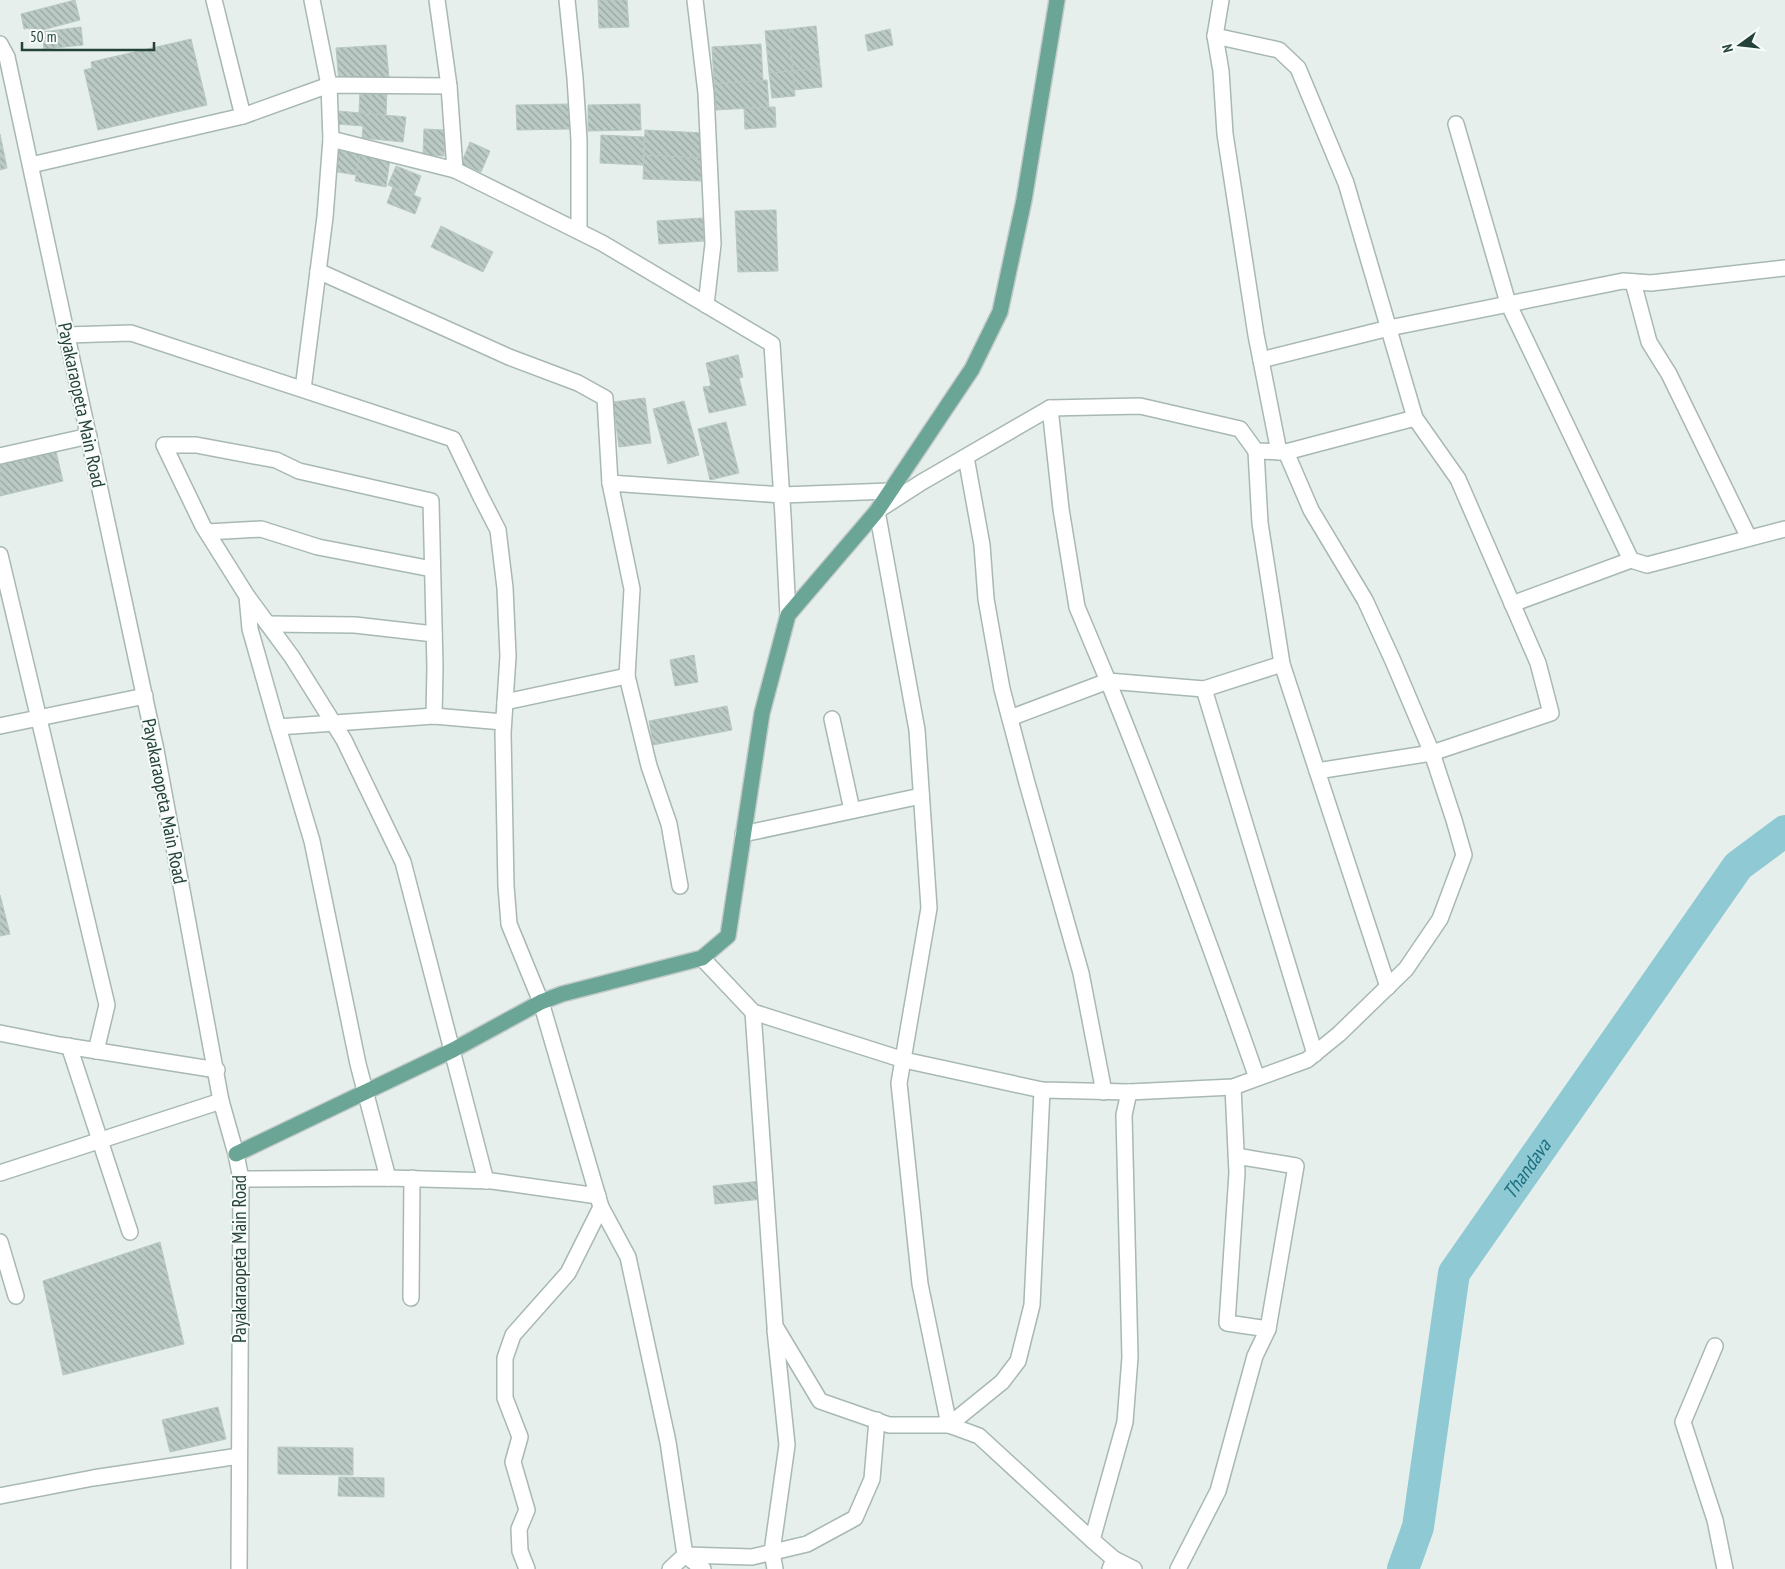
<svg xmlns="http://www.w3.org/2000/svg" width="1785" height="1569" viewBox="0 0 1785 1569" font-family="'PT Sans Narrow',sans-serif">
	<defs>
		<pattern id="building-back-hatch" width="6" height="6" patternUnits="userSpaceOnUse" patternTransform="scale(1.25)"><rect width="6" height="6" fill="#bbcac4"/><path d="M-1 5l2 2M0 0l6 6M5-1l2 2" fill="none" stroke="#98a6a0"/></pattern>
	</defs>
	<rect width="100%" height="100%" fill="#e6efeb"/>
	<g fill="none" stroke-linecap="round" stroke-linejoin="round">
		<path stroke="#8ec9d4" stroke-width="32" id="s1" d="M 1403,1569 L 1418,1527 L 1454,1273 L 1738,866 L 1785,831"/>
	</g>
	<g fill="url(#building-back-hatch)" stroke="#b8c9c2">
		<polygon points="75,0 80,20 31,33 29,28 24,29 21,14"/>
		<polygon points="598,0 627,0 629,27 599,28"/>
		<polygon points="816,26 820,68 793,71 789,29"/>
		<polygon points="81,27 83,45 44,49 42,32"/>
		<polygon points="789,29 793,71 769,73 765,31"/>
		<polygon points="890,29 893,45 868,51 865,35"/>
		<polygon points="191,39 207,105 98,130 84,70 92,68 91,62"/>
		<polygon points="761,44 763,81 714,84 712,47"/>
		<polygon points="386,45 389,78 339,82 336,48"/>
		<polygon points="820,68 822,87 794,90 793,71"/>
		<polygon points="793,71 795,96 772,98 769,73"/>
		<polygon points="767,80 769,107 716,110 714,84"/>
		<polygon points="360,89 387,90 386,115 359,113"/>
		<polygon points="569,104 570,129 517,130 516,105"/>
		<polygon points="640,104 641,130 588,131 588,105"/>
		<polygon points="775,107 776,127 745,129 744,108"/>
		<polygon points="338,111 406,117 403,142 362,138 363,126 337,124"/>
		<polygon points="424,129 445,130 444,156 423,155"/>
		<polygon points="645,130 704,133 703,158 644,155"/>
		<polygon points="0,134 7,168 0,170"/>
		<polygon points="601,135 644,137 643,165 600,163"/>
		<polygon points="470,142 490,151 481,172 461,164"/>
		<polygon points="336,149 360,153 356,175 332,171"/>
		<polygon points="360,153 390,159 386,187 355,181"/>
		<polygon points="644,155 703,158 702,181 643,179"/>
		<polygon points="396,166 421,176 414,195 388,185"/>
		<polygon points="393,187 421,198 415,214 387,203"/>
		<polygon points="776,210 778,271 738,272 735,211"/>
		<polygon points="703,218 704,241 659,244 657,221"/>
		<polygon points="441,226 493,252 483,272 431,247"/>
		<polygon points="738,355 743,377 739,378 746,405 709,413 703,387 711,386 706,363"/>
		<polygon points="645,398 651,443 619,447 613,402"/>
		<polygon points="684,401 699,455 668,464 653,409"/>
		<polygon points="726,422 739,473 710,480 698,429"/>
		<polygon points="55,447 63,481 0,496 0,460"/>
		<polygon points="694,655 698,682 675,686 670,660"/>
		<polygon points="727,706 732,730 653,745 649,721"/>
		<polygon points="0,895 10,934 0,936"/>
		<polygon points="761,1181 763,1199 715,1204 713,1186"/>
		<polygon points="160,1242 184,1344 63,1375 43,1281"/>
		<polygon points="218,1407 226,1439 170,1452 162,1420"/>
		<polygon points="278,1447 353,1448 353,1475 278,1474"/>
		<polygon points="339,1477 384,1478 384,1497 338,1496"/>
	</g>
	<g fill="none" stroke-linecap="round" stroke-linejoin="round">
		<defs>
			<g id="minor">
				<polyline points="214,0 243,116"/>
				<polyline points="437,0 449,86 455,170 602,243 772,344 783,516 788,615"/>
				<polyline points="567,0 575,78 579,140 579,231"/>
				<polyline points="695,0 706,93 713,244 706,305"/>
				<polyline points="1215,36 1221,0"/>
				<polyline points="0,44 7,57 156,750 221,1101 236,1154 241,1179 239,1569"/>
				<polyline points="1456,124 1508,303 1631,560 1647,565 1785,529"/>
				<polyline points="331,139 455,170"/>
				<polyline points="31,165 243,116 329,85 449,86"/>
				<polyline points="318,271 509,357 578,383 605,398 610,483 782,495 890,491"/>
				<polyline points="1633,282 1649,342 1669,374 1749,538"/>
				<polyline points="67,335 131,333 453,439 481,497 498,530 505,588 508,656 503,733 506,886 509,924 541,1002 601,1207 628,1257 668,1442 685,1555 752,1557 807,1544 855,1518 872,1479 877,1420"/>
				<polyline points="1261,360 1389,328 1623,281 1651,283 1785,268"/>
				<polyline points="303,389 325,217 331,139 329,85 312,0"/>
				<polyline points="1050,408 1061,509 1077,607 1108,681 1204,689 1282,664"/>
				<polyline points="1256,451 1260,523 1282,664 1388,987"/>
				<polyline points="1279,452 1256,335 1225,134 1221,71 1215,36 1279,50 1298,68 1346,183 1415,418 1458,479 1538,663 1551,713 1432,753 1317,771"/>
				<polyline points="0,456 89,436"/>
				<polyline points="966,457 982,545 986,599 1002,689 1027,783 1081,973 1104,1092"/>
				<polyline points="207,532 261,529 318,547 432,569"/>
				<polyline points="0,555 107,1005 96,1051"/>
				<polyline points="247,596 292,657 344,740 403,862 486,1181"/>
				<polyline points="1512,604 1631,560"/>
				<polyline points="268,624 355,625 434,634"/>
				<polyline points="627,676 649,766 669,824 680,886"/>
				<polyline points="1204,689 1315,1054"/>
				<polyline points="505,702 627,676 632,589 610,483"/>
				<path d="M 1010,718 L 1108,681 C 1161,812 1210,944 1257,1078"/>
				<polyline points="832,719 852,810"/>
				<polyline points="0,726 145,696"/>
				<polyline points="278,727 434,716 503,722"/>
				<polyline points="743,834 921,796"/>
				<polyline points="702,958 753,1012 904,1060 1042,1090 1129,1092 1233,1087 1307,1060 1339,1034 1406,969 1440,919 1464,855 1454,820 1432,753 1393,661 1365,600 1311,510 1286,452"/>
				<polyline points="753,1012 775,1326 820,1401 889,1425 949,1425 979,1436 1092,1540 1114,1559 1110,1569"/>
				<polyline points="0,1033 60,1045 217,1070"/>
				<polyline points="69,1046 130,1232"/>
				<polyline points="1233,1087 1237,1173 1227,1323 1268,1329 1296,1166 1236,1156"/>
				<polyline points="0,1173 221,1101"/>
				<polyline points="388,1178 358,1064 312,841 275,717 250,629 247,596 203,526 164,445 196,445 276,460 299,471 431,501 435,667 434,716"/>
				<polyline points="241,1179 388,1178 492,1181 598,1196"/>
				<polyline points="0,1242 16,1296"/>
				<polyline points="411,1298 412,1178"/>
				<polyline points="1715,1346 1683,1422 1715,1520 1725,1569"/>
				<polyline points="949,1425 920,1284 899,1083 929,908 917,730 877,511 922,482 1050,408 1140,406 1240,429 1256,451 1286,452 1415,418"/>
				<polyline points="949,1425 1002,1382 1018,1361 1032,1305 1042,1090"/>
				<polyline points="0,1496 93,1478 239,1456"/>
				<polyline points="1092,1540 1125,1422 1130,1357 1124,1115 1129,1092"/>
				<polyline points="1114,1559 1134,1569"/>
				<polyline points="527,1569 520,1551 519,1529 527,1510 513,1462 520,1437 505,1398 505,1358 513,1335 568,1273 601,1207"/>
				<polyline points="670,1569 685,1555 703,1569"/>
				<polyline points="775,1569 772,1552 787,1445 775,1330"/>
				<polyline points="1178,1569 1218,1491 1255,1356 1268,1329"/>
			</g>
			<polyline id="major" points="236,1154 453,1050 541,1002 562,994 702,958 728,936 762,713 788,615 877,511 972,369 1000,312 1024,200 1057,0"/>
		</defs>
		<use href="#minor" stroke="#a8b8b2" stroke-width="18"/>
		<use href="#major" stroke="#c2cac8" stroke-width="18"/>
		<use href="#minor" stroke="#fff" stroke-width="15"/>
		<use href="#major" stroke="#6aa596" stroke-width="15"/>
	</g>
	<g text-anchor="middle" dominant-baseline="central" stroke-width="4" stroke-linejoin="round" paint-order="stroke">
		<g font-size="19" fill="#24423a" stroke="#f7fbf9">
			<text transform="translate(82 405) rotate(78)">Payakaraopeta Main Road</text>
			<text transform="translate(165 801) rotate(79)">Payakaraopeta Main Road</text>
			<text transform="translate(239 1259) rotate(-90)">Payakaraopeta Main Road</text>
		</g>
		<g font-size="20" font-style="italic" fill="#1c6f80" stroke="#f7fbf9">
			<text stroke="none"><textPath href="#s1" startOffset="428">Thandava</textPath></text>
		</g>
	</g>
	<g transform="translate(1740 45) rotate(255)" stroke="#f7fbf9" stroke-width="4" paint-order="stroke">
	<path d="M0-4L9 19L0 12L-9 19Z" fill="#24423a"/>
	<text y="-8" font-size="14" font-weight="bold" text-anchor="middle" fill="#24423a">N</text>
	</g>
	<path d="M22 42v8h132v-8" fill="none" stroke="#24423a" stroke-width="2.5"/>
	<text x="30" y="42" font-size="15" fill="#24423a" stroke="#f7fbf9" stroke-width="4" paint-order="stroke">50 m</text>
</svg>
